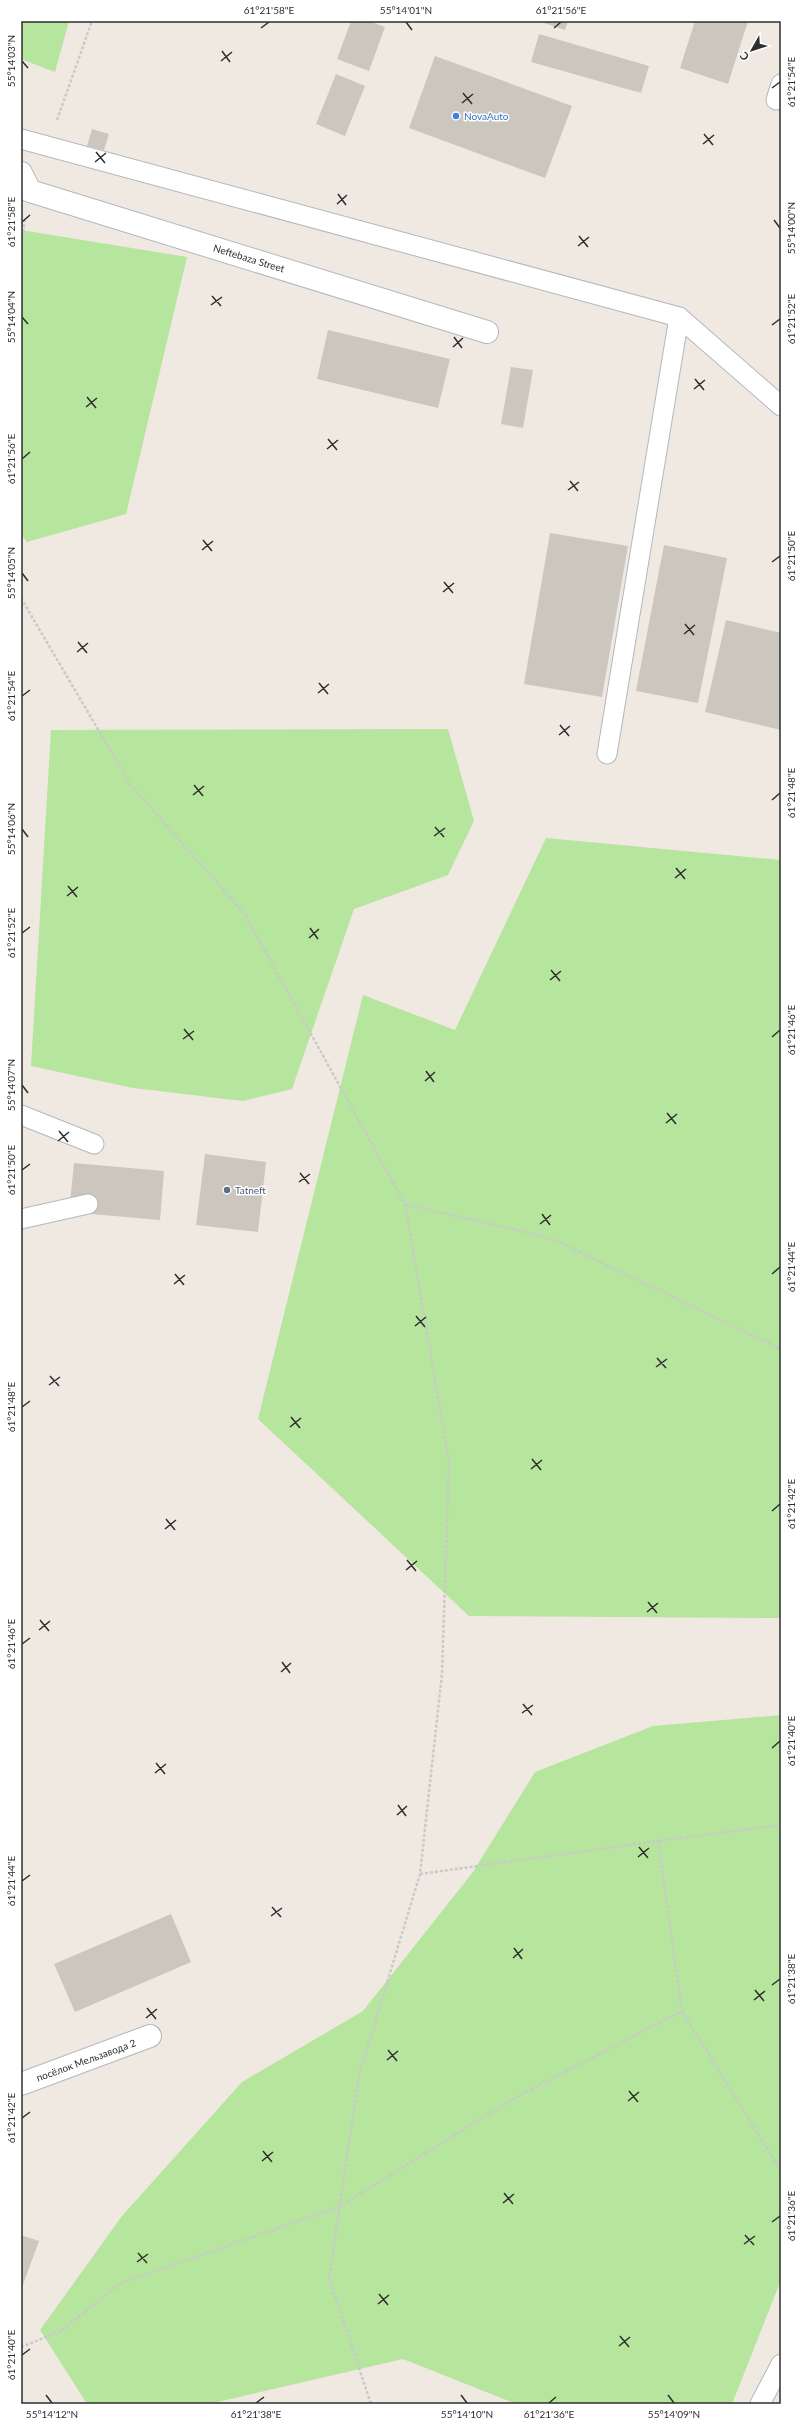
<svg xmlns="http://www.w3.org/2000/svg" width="802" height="2425" viewBox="0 0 802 2425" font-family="Lato,sans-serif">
	<rect width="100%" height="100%" fill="#efe9e1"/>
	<g fill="#b6e59e">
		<polygon points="21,21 69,21 55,72 21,59"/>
		<polygon points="21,230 187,257 126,514 27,542 21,534"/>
		<polygon points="448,729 474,821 448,875 354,909 292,1089 243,1101 133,1088 31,1066 51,730"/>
		<polygon points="546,838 781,860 781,1618 469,1616 258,1419 363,995 455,1030"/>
		<polygon points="781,1715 781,2280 732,2404 516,2404 403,2359 209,2404 87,2404 40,2330 122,2216 242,2082 363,2011 473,1872 535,1772 653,1726"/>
	</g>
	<g fill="#cbc7bf">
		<polygon points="351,21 369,21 385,27 369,71 337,59"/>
		<polygon points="538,21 568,21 565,30"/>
		<polygon points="695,21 748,21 728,84 680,68"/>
		<polygon points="539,34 649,66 641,93 531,62"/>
		<polygon points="435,56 572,106 545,178 409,128"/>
		<polygon points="336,74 365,86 345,136 316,124"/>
		<polygon points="92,129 109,134 104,150 87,146"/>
		<polygon points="328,330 450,359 438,408 317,379"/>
		<polygon points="511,367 533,370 523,428 501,424"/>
		<polygon points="550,533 628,546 602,697 524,684"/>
		<polygon points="664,545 727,558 698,703 636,691"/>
		<polygon points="726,620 781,633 781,730 705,712"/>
		<polygon points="205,1154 266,1162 258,1232 196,1225"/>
		<polygon points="74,1163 164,1171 160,1220 69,1212"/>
		<polygon points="171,1914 191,1962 75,2012 54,1964"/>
		<polygon points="21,2235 39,2241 21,2290"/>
	</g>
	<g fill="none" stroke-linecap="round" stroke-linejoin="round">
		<defs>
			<g id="service">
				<polyline points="776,100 781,84"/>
				<polyline points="21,139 679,317 781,406"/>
				<polyline points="607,754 679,317"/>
				<polyline points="21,1115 94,1144"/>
				<polyline points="21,1219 88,1204"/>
				<polyline points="760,2404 781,2364"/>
			</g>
			<g id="minor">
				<polyline points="21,173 30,191 487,332"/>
				<polyline points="21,2084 150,2036"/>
			</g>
		</defs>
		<use href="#service" stroke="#b4b7c1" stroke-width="21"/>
		<use href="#minor" stroke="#b4b7c1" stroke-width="24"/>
		<g stroke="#c9c9c9" stroke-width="2.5" stroke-dasharray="3 2" stroke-linecap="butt">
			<polyline points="57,120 92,21"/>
			<polyline points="21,247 25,220"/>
			<polyline points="21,598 130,784 244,913 405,1204 449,1462 442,1674 420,1874 359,2075 329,2278 371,2404"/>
			<polyline points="405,1204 550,1238 781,1349"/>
			<polyline points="420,1874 658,1841"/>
			<polyline points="682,2011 781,2171"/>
			<polyline points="21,2347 61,2331 121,2283 339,2207 513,2099 682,2011 658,1841 781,1825"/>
		</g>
		<use href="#service" stroke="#fff" stroke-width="19"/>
		<use href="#minor" stroke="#fff" stroke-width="22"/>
	</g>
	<path fill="none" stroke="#2e2e2e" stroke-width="1.5" d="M 406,22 L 412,30M 261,28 L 269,22M 554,28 L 561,22M 222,51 L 230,62M 22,61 L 28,68M 221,61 L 232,52M 772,88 L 780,82M 463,93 L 472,104M 462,103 L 473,94M 704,134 L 713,145M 703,144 L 714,135M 96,152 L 105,163M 95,162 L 106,153M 338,194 L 346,205M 337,204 L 347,195M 774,220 L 780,228M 22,222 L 30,215M 579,236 L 588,247M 578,246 L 589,237M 212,296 L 221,306M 211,305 L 222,297M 22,317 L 28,324M 772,325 L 780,319M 454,337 L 462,348M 453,347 L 463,338M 695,379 L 704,390M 694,389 L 705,380M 87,397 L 96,408M 86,407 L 97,398M 328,439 L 337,450M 327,449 L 338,440M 22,459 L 30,452M 570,481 L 578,491M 568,490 L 579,482M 203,540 L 212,551M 202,550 L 213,541M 772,562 L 780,556M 22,573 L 28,581M 444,582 L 453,593M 443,592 L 454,583M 685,624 L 694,635M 684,634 L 695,625M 78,642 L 87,653M 77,652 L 88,643M 319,683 L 328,694M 318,693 L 329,684M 22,696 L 30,690M 560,725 L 569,736M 559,735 L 570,726M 194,785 L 203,796M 193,795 L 204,786M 772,800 L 780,793M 435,827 L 444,837M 22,829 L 28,837M 434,836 L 445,828M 676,868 L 685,879M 675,878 L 686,869M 68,886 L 77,897M 67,896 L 78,887M 310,928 L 318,939M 22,933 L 30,927M 309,938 L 319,929M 551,970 L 560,981M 550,980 L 561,971M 184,1029 L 193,1040M 772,1037 L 780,1030M 183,1039 L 194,1031M 426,1071 L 434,1082M 425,1081 L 435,1072M 22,1085 L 28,1093M 667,1113 L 676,1124M 666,1123 L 677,1114M 59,1131 L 68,1142M 58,1141 L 69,1132M 22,1170 L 30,1164M 300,1173 L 309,1184M 299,1182 L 310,1174M 542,1214 L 550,1225M 540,1224 L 551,1215M 175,1274 L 184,1285M 772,1274 L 780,1267M 174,1284 L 185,1275M 416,1316 L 425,1327M 415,1326 L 426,1317M 657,1358 L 666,1368M 656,1367 L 667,1359M 50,1376 L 59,1386M 49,1385 L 60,1377M 22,1407 L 30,1401M 291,1417 L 300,1428M 290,1427 L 301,1418M 532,1459 L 541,1470M 531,1469 L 542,1460M 772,1511 L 780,1504M 166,1519 L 175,1530M 165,1529 L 176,1520M 407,1560 L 416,1571M 406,1570 L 417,1561M 648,1602 L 657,1613M 647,1612 L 658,1603M 40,1620 L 49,1631M 39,1630 L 50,1621M 22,1644 L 30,1638M 282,1662 L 290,1673M 281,1672 L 291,1663M 523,1704 L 532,1715M 522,1713 L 533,1705M 772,1748 L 780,1741M 156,1763 L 165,1774M 155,1773 L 166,1764M 398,1805 L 406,1816M 397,1815 L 407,1806M 639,1847 L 648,1858M 638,1857 L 649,1848M 22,1881 L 30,1875M 272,1907 L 281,1917M 271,1916 L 282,1908M 514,1948 L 522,1959M 513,1958 L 523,1949M 772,1985 L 780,1979M 755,1990 L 764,2001M 754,2000 L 765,1991M 147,2008 L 156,2019M 146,2018 L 157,2009M 388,2050 L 397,2061M 387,2060 L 398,2051M 629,2091 L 638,2102M 628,2101 L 639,2092M 22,2118 L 30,2112M 263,2151 L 272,2162M 262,2161 L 273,2152M 504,2193 L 513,2204M 503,2203 L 514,2194M 772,2222 L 780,2216M 745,2235 L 754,2245M 744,2244 L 755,2236M 138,2253 L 147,2263M 137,2262 L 148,2254M 379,2294 L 388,2305M 378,2304 L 389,2295M 620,2336 L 629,2347M 619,2346 L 630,2337M 22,2355 L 30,2349M 46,2395 L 52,2403M 461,2395 L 467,2403M 668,2395 L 674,2403M 256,2403 L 264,2397M 549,2403 L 556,2397"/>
	<circle fill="#3f7fe0" stroke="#fff" stroke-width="1.5" cx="456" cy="116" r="4"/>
	<circle fill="#5c6f8a" stroke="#fff" stroke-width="1.5" cx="227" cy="1190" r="4"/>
	<g text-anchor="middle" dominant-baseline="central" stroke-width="3" stroke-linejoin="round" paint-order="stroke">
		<g font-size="10" fill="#366cbe" stroke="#fff" text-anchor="start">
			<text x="464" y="116">NovaAuto</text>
		</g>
		<g font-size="10" fill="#2e2e2e" stroke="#fff">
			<text transform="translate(249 258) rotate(17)">Neftebaza Street</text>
			<text transform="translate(86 2060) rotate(-20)">посёлок Мельзавода 2</text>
		</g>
		<g font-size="10" fill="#4e5e75" stroke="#fff" text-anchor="start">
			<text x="235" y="1190">Tatneft</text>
		</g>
	</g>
	<rect width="802" height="2425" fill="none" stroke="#ffffff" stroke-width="44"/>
	<g transform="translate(752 50) rotate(231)" stroke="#ffffff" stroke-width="3" paint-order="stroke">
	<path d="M0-3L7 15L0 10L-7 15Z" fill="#2e2e2e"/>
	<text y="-6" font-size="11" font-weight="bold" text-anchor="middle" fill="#2e2e2e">С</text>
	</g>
	<rect x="22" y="22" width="758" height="2381" fill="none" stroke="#2e2e2e" stroke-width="1.5"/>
	<g font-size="10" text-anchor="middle" fill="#2e2e2e">
		<text x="269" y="14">61°21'58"E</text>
		<text x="406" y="14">55°14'01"N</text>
		<text x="561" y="14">61°21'56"E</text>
		<text transform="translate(11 61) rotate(-90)" y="4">55°14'03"N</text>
		<text transform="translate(791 82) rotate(-90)" y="4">61°21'54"E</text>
		<text transform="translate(11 222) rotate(-90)" y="4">61°21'58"E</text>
		<text transform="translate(791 228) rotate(-90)" y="4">55°14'00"N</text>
		<text transform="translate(11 317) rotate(-90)" y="4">55°14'04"N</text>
		<text transform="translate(791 319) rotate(-90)" y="4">61°21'52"E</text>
		<text transform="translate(11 459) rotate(-90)" y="4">61°21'56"E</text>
		<text transform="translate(791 556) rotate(-90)" y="4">61°21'50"E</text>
		<text transform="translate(11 573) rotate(-90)" y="4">55°14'05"N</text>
		<text transform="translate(11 696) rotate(-90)" y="4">61°21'54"E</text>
		<text transform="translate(791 793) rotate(-90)" y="4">61°21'48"E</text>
		<text transform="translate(11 829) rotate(-90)" y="4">55°14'06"N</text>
		<text transform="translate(11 933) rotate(-90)" y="4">61°21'52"E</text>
		<text transform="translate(791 1030) rotate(-90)" y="4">61°21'46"E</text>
		<text transform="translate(11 1085) rotate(-90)" y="4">55°14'07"N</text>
		<text transform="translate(11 1170) rotate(-90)" y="4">61°21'50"E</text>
		<text transform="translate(791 1267) rotate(-90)" y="4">61°21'44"E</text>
		<text transform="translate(11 1407) rotate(-90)" y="4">61°21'48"E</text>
		<text transform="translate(791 1504) rotate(-90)" y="4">61°21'42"E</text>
		<text transform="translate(11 1644) rotate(-90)" y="4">61°21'46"E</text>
		<text transform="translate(791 1741) rotate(-90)" y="4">61°21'40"E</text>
		<text transform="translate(11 1881) rotate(-90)" y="4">61°21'44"E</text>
		<text transform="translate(791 1979) rotate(-90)" y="4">61°21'38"E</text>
		<text transform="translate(11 2118) rotate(-90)" y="4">61°21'42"E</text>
		<text transform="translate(791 2216) rotate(-90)" y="4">61°21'36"E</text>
		<text transform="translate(11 2355) rotate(-90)" y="4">61°21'40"E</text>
		<text x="52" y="2418">55°14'12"N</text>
		<text x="256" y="2418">61°21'38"E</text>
		<text x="467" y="2418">55°14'10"N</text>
		<text x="549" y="2418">61°21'36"E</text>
		<text x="674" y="2418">55°14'09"N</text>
	</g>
</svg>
